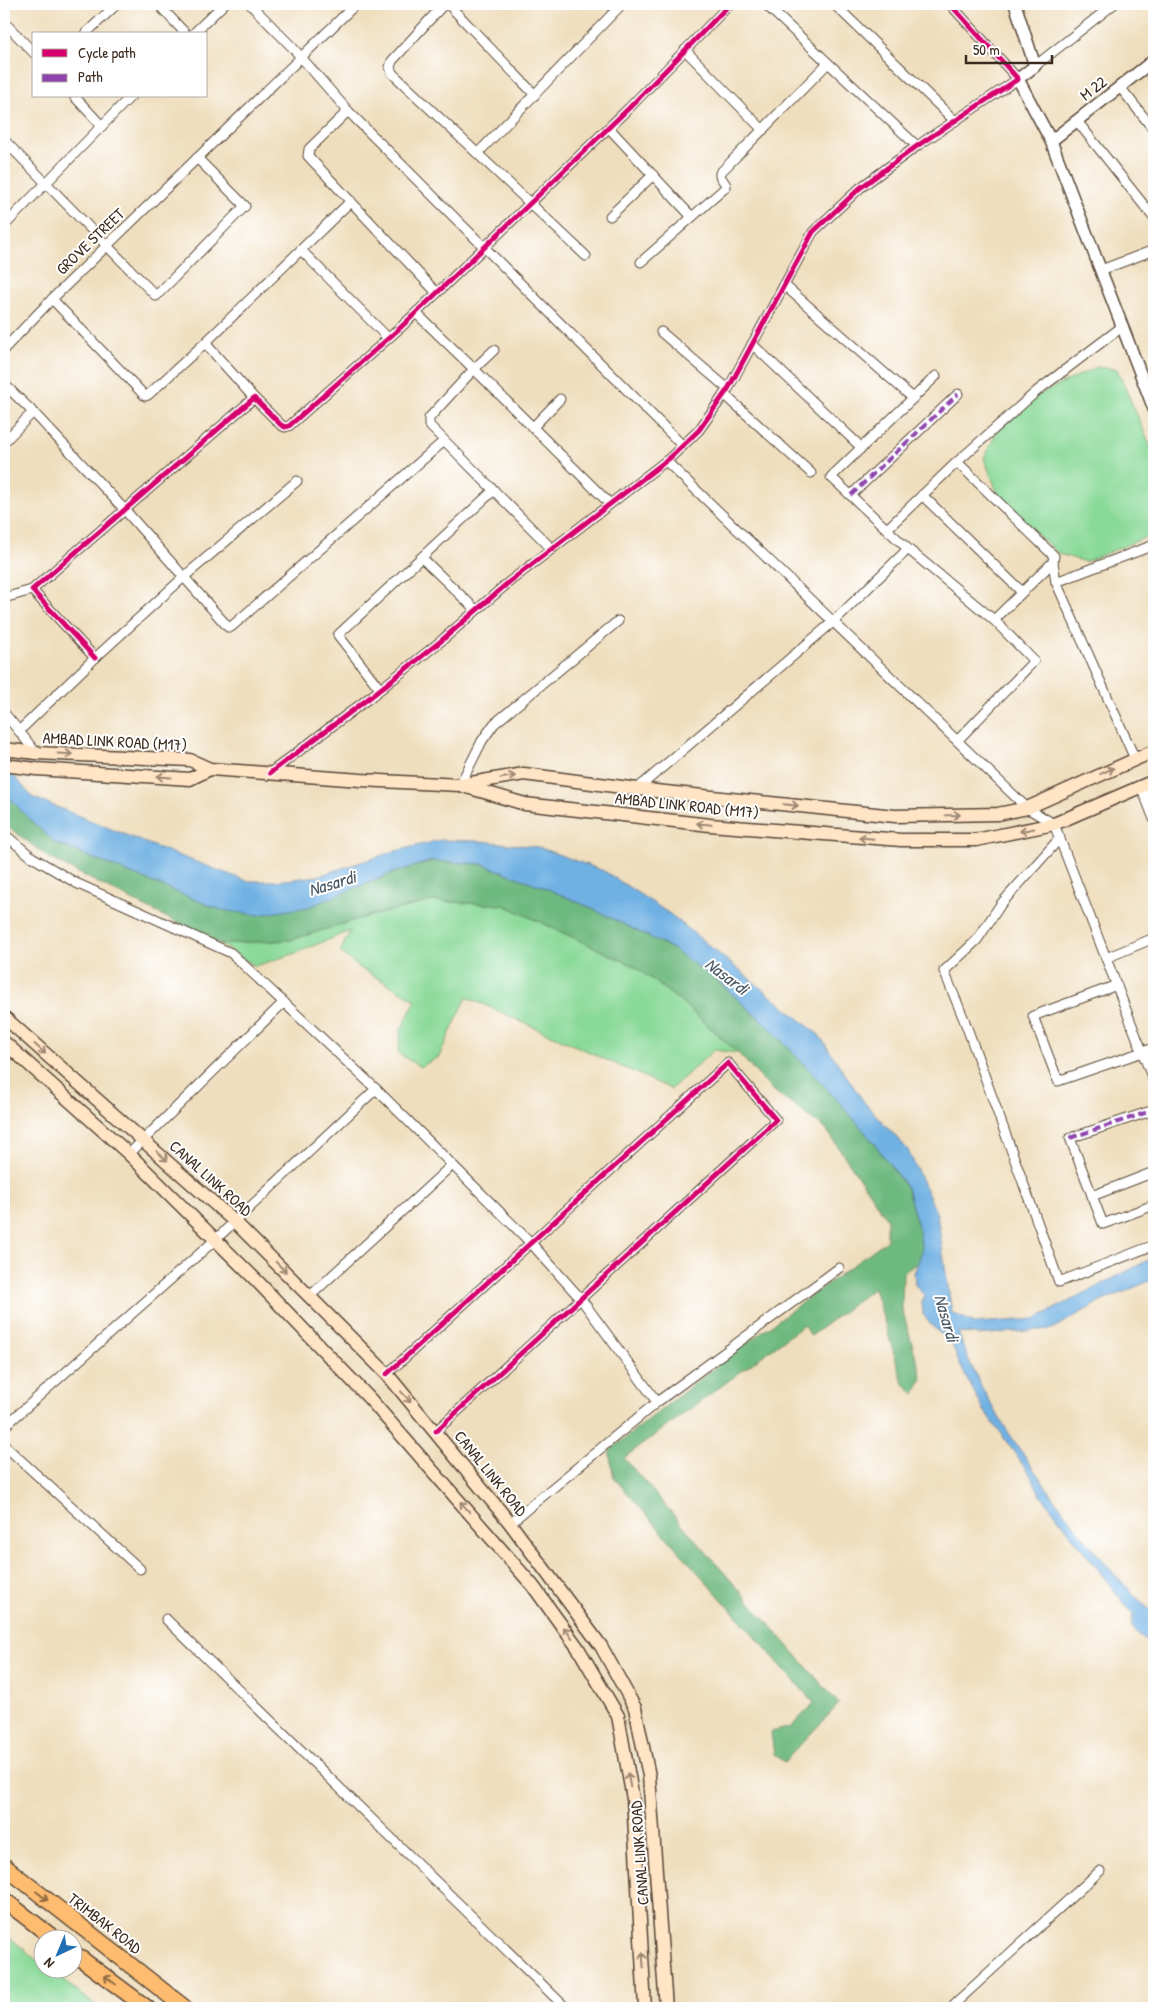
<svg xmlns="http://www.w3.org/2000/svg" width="1158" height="2012" viewBox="0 0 1158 2012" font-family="'Patrick Hand',sans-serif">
	<rect width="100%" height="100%" fill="#fff"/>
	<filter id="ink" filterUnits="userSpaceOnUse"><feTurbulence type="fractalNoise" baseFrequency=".02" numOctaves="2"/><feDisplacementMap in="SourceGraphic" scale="10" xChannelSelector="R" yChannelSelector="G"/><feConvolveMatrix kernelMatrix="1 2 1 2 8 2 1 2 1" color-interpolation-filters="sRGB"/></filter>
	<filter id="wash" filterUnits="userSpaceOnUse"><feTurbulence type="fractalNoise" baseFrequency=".0096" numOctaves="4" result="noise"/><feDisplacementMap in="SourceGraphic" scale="20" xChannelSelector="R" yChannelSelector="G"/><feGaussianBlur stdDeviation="1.12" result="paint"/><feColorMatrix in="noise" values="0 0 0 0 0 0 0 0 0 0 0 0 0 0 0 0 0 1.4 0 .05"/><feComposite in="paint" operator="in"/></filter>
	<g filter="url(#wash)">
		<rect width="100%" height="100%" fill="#efdebd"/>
		<g fill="#89d998" stroke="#62825b">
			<polygon points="1097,367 1117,369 1154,454 1154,534 1085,562 1059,554 1001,502 984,458 1003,418 1044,392"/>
			<polygon points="432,901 504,905 634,966 684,1004 738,1053 714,1050 671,1089 467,997 439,1057 420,1067 398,1053 401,1030 416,1000 360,968 340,952 350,931 293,954 255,966 219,944 291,940 358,919"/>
			<polygon points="4,1933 42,1964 42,1970 50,1970 99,2008 4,2008"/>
		</g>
		<polygon fill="#6eb980" stroke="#54724f" points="4,791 55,843 221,910 370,883 392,873 432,861 482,864 541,886 589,907 673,949 719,982 771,1029 842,1105 874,1143 907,1189 919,1230 922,1252 917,1263 903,1273 902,1309 922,1378 915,1394 903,1383 874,1288 811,1336 804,1325 624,1458 839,1704 784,1762 774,1755 771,1732 791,1727 814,1703 614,1478 609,1451 729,1356 887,1240 887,1219 826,1129 771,1089 738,1053 684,1004 634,966 504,905 432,901 358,919 291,940 219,944 51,859 4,824"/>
		<path fill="#6fb1e3" stroke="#556e80" d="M 4,764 L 32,797 L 156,847 L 247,881 L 277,881 L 318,876 L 395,851 L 441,840 L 480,841 L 538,847 L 604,871 L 670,914 L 819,1035 L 864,1102 L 908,1150 L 937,1214 L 952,1313 L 975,1323 L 1035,1319 L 1154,1257 L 1154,1279 L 1096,1304 L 1052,1329 L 979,1335 L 958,1332 C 976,1386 1009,1435 1042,1481 C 1075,1528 1111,1575 1154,1614 L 1154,1645 C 1143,1637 1126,1631 1133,1615 L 1040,1494 L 1031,1476 L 983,1409 L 959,1363 L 952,1344 L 930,1324 L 923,1314 L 921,1302 L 925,1296 L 915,1285 L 914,1273 L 922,1252 L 919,1230 L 907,1188 L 874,1143 L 842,1105 L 771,1029 L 719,982 L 673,949 L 589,907 L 541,886 L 482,864 L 432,861 L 392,873 L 309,907 L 258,915 L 221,910 L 55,843 L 22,812 L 4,791 Z"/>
	</g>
	<g filter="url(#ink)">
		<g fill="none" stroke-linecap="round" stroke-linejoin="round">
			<defs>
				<g id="minor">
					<polyline points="158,4 186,34"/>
					<polyline points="250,4 293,48 348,111 683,446"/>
					<polyline points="444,4 392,61 390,67 392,73 586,256"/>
					<polyline points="448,4 535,95"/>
					<polyline points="765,4 917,146"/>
					<polyline points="834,4 955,121"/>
					<polyline points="4,22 34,53"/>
					<polyline points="85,34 117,4"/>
					<polyline points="193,34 224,4"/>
					<polyline points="685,50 763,130"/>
					<polyline points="1035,66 1114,4"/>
					<polyline points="1120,87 1154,130"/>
					<polyline points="74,96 102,126"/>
					<polyline points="348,111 309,149 308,156 437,293"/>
					<polyline points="1077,121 1154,218"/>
					<polyline points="609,128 691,216"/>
					<polyline points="4,140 156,296 245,206 197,158"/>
					<polyline points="478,153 622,4"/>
					<polyline points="610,216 653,175"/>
					<polyline points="4,226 131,96"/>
					<polyline points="301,250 388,338"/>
					<polyline points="641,262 726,187 726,185 720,176 720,173 827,64"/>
					<polyline points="1101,270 1154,250"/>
					<polyline points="784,285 913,398"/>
					<polyline points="416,313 474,369 494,350"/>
					<polyline points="661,332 728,389"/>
					<polyline points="205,343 351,201"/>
					<polyline points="752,344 862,448"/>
					<polyline points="4,349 52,299"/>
					<polyline points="4,384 33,412 4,442"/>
					<polyline points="724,394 811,473"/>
					<polyline points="254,398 205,343 148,395 145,396 52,299 356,4"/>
					<polyline points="33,412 124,509 228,627 231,627 444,441"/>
					<polyline points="533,427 560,399"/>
					<polyline points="666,461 1027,808 1054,824 1154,1082"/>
					<polyline points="957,462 1037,391 1123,326"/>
					<polyline points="851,495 958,394"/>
					<polyline points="922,495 1022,592"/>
					<polyline points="887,529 957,462 1054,556 1053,562 994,620 1034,661 958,740"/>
					<polyline points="552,549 429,425 429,418 474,369 610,504"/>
					<polyline points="908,549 994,620"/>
					<polyline points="422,558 476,610"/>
					<polyline points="1053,562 1056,582 1135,759"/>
					<polyline points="1056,582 1154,545"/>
					<polyline points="4,598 32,590"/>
					<polyline points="95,658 32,590 254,398 281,425 285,427 289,426 400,328 437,293 629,108 730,4"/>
					<polyline points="380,689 338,635 494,490"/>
					<polyline points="4,713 19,731"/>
					<polyline points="36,753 19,731 95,658 185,576 297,481"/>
					<polyline points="270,773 373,695 441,641 509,582 671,457 699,430 728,389 813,232 860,188 917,146 1018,79 950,4"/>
					<polyline points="460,785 482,741 494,724 618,621"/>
					<polyline points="1141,786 1154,819"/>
					<polyline points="637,789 834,621 908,549 831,477 936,376"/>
					<polyline points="4,834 32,857 76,883 231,953 376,1089 531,1243 581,1299 657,1402"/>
					<polyline points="1060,838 1001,904 977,940 944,971 965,1022 1059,1282 1154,1245"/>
					<polyline points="1106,958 1154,938"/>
					<polyline points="1117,985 1033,1016 1058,1081 1154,1048"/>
					<polyline points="1154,1110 1070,1138 1103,1224 1154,1205"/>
					<polyline points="129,1154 284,1002"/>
					<polyline points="1092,1196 1154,1172"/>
					<polyline points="310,1296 452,1165"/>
					<polyline points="387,1374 728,1063 776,1120 436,1431"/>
					<polyline points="4,1427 215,1240 376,1089"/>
					<polyline points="4,1445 140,1569"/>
					<polyline points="510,1523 657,1402 839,1268"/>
					<polyline points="166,1619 566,2008"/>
					<polyline points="950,2008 1100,1871"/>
				</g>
				<g id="tertiary">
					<polyline points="1015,4 1035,66 1018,79 1051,141 1154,409"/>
					<polyline points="1051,141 1154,60"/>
				</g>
				<g id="secondary">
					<polyline points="4,749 36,753 190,760 210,769 361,780 460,785 525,804 710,825 901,840 976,840 1054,824 1154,781"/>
					<polyline points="4,765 36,769 190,779 210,769"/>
					<polyline points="465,784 524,774 637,789 895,816 998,814 1027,808 1154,751"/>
					<polyline points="4,1017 235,1222 387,1374 510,1523 601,1646 635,1708 649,1776 666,2008"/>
					<polyline points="4,1042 129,1154 258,1282 369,1398 533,1586 578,1648 618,1716 633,1799 645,2008"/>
				</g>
				<g id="trunk">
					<polyline points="4,1866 185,2008"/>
					<polyline points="4,1900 56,1940"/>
					<polyline points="72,1952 147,2008"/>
				</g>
			</defs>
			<use href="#minor" stroke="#564536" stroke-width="11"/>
			<use href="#tertiary" stroke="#564536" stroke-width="14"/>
			<use href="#secondary" stroke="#564536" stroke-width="15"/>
			<use href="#trunk" stroke="#564536" stroke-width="18"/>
			<use href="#minor" stroke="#fff" stroke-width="9"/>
			<use href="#tertiary" stroke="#fff" stroke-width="11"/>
			<use href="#secondary" stroke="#ffe4c6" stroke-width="12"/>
			<use href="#trunk" stroke="#febc70" stroke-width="15"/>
			<g stroke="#8e44ad" stroke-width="4" stroke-dasharray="8 4" stroke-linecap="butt">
				<polyline points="851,495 958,394"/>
				<polyline points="1070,1138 1154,1110"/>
			</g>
			<defs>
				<g id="cycleway">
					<polyline points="95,658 32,590 254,398 281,425 285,427 289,426 400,328 437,293 629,108 730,4"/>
					<polyline points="270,773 373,695 441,641 509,582 671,457 699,430 728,389 813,232 860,188 917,146 1018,79 950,4"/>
					<polyline points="387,1374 728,1063 776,1120 436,1431"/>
				</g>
			</defs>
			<use href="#cycleway" stroke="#fff" stroke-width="8"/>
			<use href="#cycleway" stroke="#d6006c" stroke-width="5"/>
		</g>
		<defs><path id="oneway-shaft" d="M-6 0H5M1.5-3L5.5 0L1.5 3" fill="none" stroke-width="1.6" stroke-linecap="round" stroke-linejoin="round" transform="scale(1.25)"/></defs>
		<g stroke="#9d8772">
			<use href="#oneway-shaft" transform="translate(65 754) rotate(3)"/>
			<use href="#oneway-shaft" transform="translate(1107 771) rotate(-24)"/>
			<use href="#oneway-shaft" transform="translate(164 777) rotate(-176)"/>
			<use href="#oneway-shaft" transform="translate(508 777) rotate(-9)"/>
			<use href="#oneway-shaft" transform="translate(791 805) rotate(6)"/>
			<use href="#oneway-shaft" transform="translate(953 815) rotate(-1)"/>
			<use href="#oneway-shaft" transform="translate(704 824) rotate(-174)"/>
			<use href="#oneway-shaft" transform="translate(1027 830) rotate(168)"/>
			<use href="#oneway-shaft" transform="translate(866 838) rotate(-175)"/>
			<use href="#oneway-shaft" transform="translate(40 1049) rotate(41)"/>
			<use href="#oneway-shaft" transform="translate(162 1156) rotate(42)"/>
			<use href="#oneway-shaft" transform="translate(281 1267) rotate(45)"/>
			<use href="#oneway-shaft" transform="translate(406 1397) rotate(49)"/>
			<use href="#oneway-shaft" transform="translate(465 1507) rotate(-132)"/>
			<use href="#oneway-shaft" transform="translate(568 1633) rotate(-126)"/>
			<use href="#oneway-shaft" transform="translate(629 1780) rotate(-100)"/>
			<use href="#oneway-shaft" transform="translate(643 1960) rotate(-94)"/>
		</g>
		<g stroke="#936c43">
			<use href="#oneway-shaft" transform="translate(42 1896) rotate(38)"/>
			<use href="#oneway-shaft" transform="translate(110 1980) rotate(-143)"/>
		</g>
	</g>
	<g text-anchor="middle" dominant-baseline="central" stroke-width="4" stroke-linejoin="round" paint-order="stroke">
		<g font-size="16" fill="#3b2a1e" stroke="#fff">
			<text transform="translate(1093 88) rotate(-38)">M 22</text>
			<text transform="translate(90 241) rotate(-44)">GROVE STREET</text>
			<text transform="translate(115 741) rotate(3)">AMBAD LINK ROAD (M17)</text>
			<text transform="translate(687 805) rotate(6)">AMBAD LINK ROAD (M17)</text>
			<text transform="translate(211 1178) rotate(42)">CANAL LINK ROAD</text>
			<text transform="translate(491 1473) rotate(51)">CANAL LINK ROAD</text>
			<text transform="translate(639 1853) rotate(-94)">CANAL LINK ROAD</text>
			<text transform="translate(105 1923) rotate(38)">TRIMBAK ROAD</text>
		</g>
		<g font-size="18" font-style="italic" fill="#4d5963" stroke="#fff">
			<text transform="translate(332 883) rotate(-17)">Nasardi</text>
			<text transform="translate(727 976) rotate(37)">Nasardi</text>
			<text transform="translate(947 1318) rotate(74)">Nasardi</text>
		</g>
	</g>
	<rect width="1158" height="2012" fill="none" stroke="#fff" stroke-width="20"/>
	<rect x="32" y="32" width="175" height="65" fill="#ffffff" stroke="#b1aaa5"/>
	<rect x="42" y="49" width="25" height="8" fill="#d6006c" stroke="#b1aaa5"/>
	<text x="78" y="58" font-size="15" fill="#3b2a1e">Cycle path</text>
	<rect x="42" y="74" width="25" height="8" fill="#8e44ad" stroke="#b1aaa5"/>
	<text x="78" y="82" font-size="15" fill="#3b2a1e">Path</text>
	<g transform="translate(58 1954) rotate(224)"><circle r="24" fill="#ffffff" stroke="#b1aaa5"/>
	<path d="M0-4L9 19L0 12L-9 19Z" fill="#1f6fb2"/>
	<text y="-8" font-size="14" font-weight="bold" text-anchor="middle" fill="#3b2a1e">N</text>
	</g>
	<path d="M966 55v8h86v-8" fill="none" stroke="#3b2a1e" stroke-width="2.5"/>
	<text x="973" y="55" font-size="15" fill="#3b2a1e" stroke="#ffffff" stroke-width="4" paint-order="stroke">50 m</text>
</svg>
